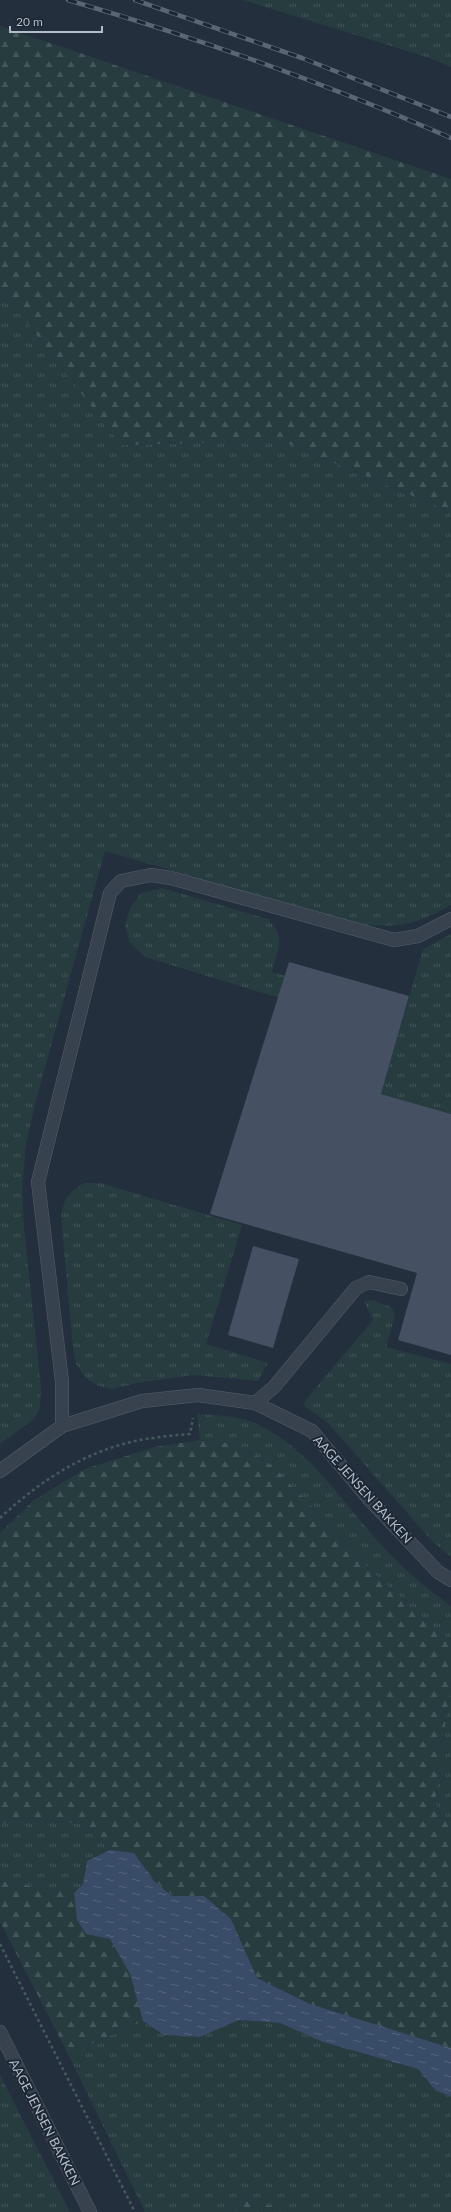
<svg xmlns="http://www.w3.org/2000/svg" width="451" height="2212" viewBox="0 0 451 2212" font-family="Lato,sans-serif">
	<defs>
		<pattern id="grass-tufts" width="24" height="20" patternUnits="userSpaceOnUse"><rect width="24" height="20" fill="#263c3f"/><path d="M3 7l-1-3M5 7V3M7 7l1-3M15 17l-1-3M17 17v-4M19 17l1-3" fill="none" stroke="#435659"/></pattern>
		<pattern id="forest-firs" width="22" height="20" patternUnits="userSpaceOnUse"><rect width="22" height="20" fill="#263c3f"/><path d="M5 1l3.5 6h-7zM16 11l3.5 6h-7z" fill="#435659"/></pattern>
		<pattern id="water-ripples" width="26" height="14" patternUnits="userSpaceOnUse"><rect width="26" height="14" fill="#394c67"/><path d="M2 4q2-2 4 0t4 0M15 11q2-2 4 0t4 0" fill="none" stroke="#53647b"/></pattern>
	</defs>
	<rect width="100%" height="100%" fill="#242f3e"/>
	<g fill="url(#grass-tufts)">
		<polygon points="243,0 451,0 451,67 430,58"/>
		<path d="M 0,287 L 122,445 L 282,441 L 451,512 L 451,905 C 412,926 400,928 357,924 L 105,851 L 36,1100 L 26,1144 L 22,1189 L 24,1228 L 41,1387 L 40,1408 L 34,1419 L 0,1444 Z"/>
		<path d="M 162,888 L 268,919 C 286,938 278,949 272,972 L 286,976 L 279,998 L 145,957 L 130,943 L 125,926 L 130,908 L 141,893 Z"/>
		<polygon points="451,934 451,1114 381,1094 423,949"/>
		<path d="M 84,1183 L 100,1183 L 242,1225 L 206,1344 L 268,1363 L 258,1381 L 193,1375 L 137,1383 L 112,1389 L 96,1385 L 84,1376 L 76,1364 L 73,1348 L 61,1216 C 64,1198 69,1193 84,1183 Z"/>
		<polygon points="373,1300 391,1307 395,1315 386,1347 451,1364 451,1557 432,1541 328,1423 303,1405 309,1396 373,1320 364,1301"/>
		<path d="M 197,1414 C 217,1415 239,1416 257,1424 C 308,1448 340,1498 376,1539 C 399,1565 424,1587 451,1606 L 451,1643 L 377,1576 L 274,1467 L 238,1444 L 200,1440 Z"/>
		<polygon points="451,1680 451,1828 435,1803"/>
		<polygon points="16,1817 82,1824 110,1850 87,1861 83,1884 74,1893 0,1881 0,1825"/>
		<polygon points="239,2020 280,2023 323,2042 418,2069 436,2091 451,2096 451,2212 293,2212 239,2198 226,2212 145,2212 68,2054 143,2021 164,2035 200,2037"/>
		<polygon points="0,2075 70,2212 0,2212"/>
	</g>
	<g fill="url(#forest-firs)">
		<polygon points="0,26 451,179 451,512 282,441 121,445 0,287"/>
		<polygon points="200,1440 238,1444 274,1467 377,1576 451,1643 451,1680 435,1803 451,1828 451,2048 310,2004 257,1978 231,1919 204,1896 173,1896 154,1881 134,1854 110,1850 82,1824 17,1817 0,1825 0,1533 33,1501 85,1469 155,1447"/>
		<polygon points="0,1881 74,1893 77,1920 86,1934 110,1939 130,1974 143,2021 68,2054 0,1922"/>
		<polygon points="239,2198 292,2211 293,2212 226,2212"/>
	</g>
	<polygon fill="url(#water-ripples)" points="110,1850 134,1853 154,1881 172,1896 204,1896 231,1919 257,1978 310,2004 451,2048 451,2096 436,2091 418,2069 323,2042 280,2023 239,2020 200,2037 164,2035 143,2021 130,1974 110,1939 86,1934 77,1920 74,1893 83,1884 87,1861"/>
	<g fill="#455162">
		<polygon points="289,962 409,996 381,1094 451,1114 451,1355 398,1340 417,1273 210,1214"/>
		<polygon points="253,1246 299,1259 273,1348 228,1335"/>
	</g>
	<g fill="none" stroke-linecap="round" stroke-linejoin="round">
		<defs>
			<g id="service">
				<polyline points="255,1403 274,1387 356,1288 369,1282 401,1289"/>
				<polyline points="62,1426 62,1381 38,1182 110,893 121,881 151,875 171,878 394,940 418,936 451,919"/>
				<polyline points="0,1471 62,1426 142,1401 198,1395 255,1403 312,1431 369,1499 438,1572 451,1580"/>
				<polyline points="0,2032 90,2212"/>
			</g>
		</defs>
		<use href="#service" stroke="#565f6c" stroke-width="14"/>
		<g stroke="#44595c" stroke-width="2.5" stroke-dasharray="3 3" stroke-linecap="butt">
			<path d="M 0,1518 C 41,1480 88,1449 145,1439 C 160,1437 175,1435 190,1434 L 193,1418"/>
			<polyline points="0,1944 135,2212"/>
		</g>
		<use href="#service" stroke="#38414e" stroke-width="13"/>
		<defs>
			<g id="rail">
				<path d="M 68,0 C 198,38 327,84 451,138"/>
				<polyline points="135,0 302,58 451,117"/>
			</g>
		</defs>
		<use href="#rail" stroke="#5a6575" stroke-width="4.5"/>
		<use href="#rail" stroke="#1d2633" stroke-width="3" stroke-dasharray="9" stroke-linecap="butt"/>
	</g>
	<g text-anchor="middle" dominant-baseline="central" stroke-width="4" stroke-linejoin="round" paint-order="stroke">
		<g font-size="13" fill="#b4bcc9" stroke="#1d2633">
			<text transform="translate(363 1489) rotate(48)">AAGE JENSEN BAKKEN</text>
			<text transform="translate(45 2122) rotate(63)">AAGE JENSEN BAKKEN</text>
		</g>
	</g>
	<path d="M10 26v6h92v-6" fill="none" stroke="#b4bcc9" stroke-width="2"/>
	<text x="16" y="26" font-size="12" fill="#b4bcc9" stroke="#1d2633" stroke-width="3" paint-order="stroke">20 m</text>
</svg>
